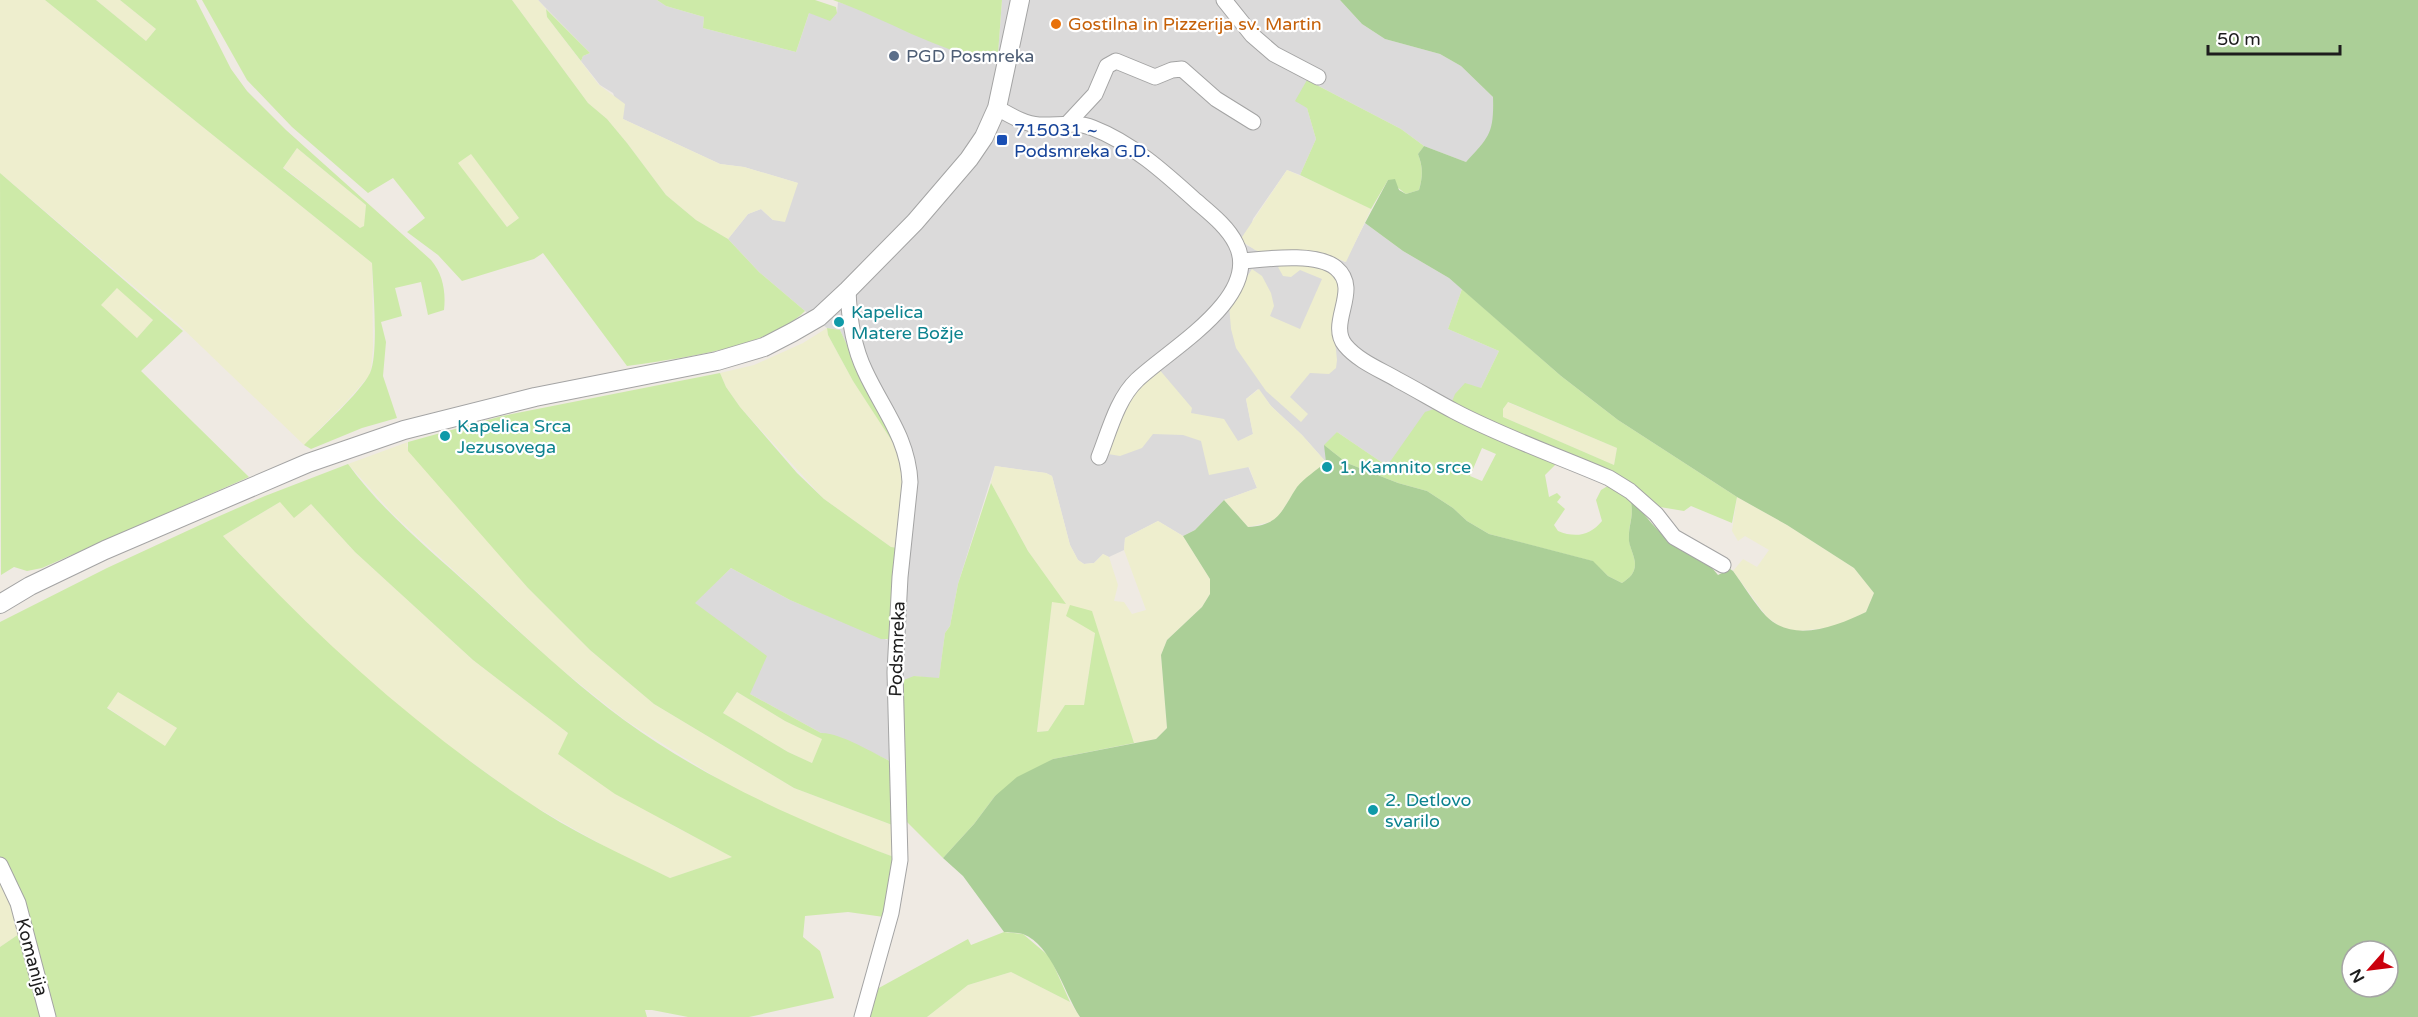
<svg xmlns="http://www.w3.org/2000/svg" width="2418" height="1017" viewBox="0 0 2418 1017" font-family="'Varela Round',sans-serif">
	<rect width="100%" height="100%" fill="#efeae3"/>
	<polygon fill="#dbdada" points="538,0 657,0 666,6 704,17 703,28 796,52 809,13 837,13 838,2 998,54 1002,0 1340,0 1362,24 1385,39 1440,54 1461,66 1493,97 1494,124 1485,143 1466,162 1424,146 1401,129 1307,80 1307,108 1316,139 1300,175 1287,170 1253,219 1246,245 1272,256 1328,255 1345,262 1365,223 1403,251 1449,278 1462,289 1448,329 1499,351 1481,388 1451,404 1387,466 1337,432 1326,462 1302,435 1271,406 1258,389 1246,399 1253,434 1238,442 1257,488 1224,500 1195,530 1183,536 1158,521 1125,538 1124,550 1109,557 1103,554 1094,563 1084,564 1078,560 1070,545 1052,476 1046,473 995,466 958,584 950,626 945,633 939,679 914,676 892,762 841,738 821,733 750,694 722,624 694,603 731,568 790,600 887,640 903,474 840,330 827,328 805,311 759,272 728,239 748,214 761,209 773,220 798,183 744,167 720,164 623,119 613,93 600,85 581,61 583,56 590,53"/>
	<g fill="#eeeece">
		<polygon points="0,0 45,0 372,263 373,347 371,369 369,376 347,401 304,445 177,323 0,173"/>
		<polygon points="96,0 120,0 156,29 146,41"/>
		<polygon points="512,0 538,0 546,9 547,17 599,85 625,104 623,119 720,164 744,167 798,183 785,222 773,220 761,209 748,214 728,239 696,220 666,195 627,143 607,119 588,103"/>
		<polygon points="297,148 366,205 365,226 360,228 283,167"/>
		<polygon points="471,153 519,218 507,227 457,163"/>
		<polygon points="1287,170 1340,193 1371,209 1346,262 1328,255 1272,256 1255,250 1240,240"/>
		<polygon points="1288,261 1325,268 1334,276 1340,289 1334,330 1337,360 1336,368 1329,374 1310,373 1290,397 1308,414 1301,422 1266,391 1236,348 1231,329 1229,305 1252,269 1262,276 1271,293 1274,306 1270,316 1300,329 1322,279 1300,270 1291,277 1283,276 1278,267"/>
		<polygon points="118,287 153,320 137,338 100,305"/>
		<polygon points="827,328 828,335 853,381 871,408 896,439 903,474 898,548 891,547 824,499 740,407 726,387 720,373 754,365 803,343"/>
		<polygon points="1158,368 1192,408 1191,413 1224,419 1238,441 1253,434 1246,399 1259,389 1271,406 1302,435 1326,462 1298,486 1278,517 1270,522 1248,527 1224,500 1257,488 1249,467 1209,475 1201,441 1183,435 1153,434 1142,448 1120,456 1108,454 1106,449 1126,408 1138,388"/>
		<polygon points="1507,402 1617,448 1614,465 1503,417 1503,410"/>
		<polygon points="408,442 407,446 528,588 590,650 654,704 794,788 895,826 894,857 828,833 731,787 625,720 556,665 393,514 348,464"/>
		<polygon points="995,466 1046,473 1052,476 1070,545 1078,560 1084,564 1094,563 1103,554 1109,557 1118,585 1114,601 1124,602 1132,614 1146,610 1124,550 1125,538 1158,521 1183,536 1210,579 1210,594 1202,607 1167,640 1161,655 1167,728 1156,739 1134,743 1092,612 1066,616 1095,632 1084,706 1065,705 1048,731 1037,732 1052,601 1065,603 1028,551 991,483"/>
		<polygon points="1737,497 1787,525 1854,568 1874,593 1866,612 1835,627 1798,631 1782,628 1767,617 1733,571 1743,559 1757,567 1769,550 1745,536 1738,541 1732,531"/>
		<polygon points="280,502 311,504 355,552 473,660 568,733 559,755 672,825 733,857 670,878 611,850 527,802 438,738 352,667 272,588 223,536"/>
		<polygon points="118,691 177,728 165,747 107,707"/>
		<polygon points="737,692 785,721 823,739 812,763 788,752 723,713"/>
		<polygon points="0,874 22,932 0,947"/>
		<polygon points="1011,972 1070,1002 1080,1017 927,1017 968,985"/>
	</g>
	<g fill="#cdeaa8" fill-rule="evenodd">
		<path d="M 45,0 L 96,0 L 146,41 L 156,29 L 120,0 L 196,0 L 231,69 L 247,91 L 286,130 L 431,260 C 443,274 446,292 444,310 L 428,315 L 421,282 L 395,288 L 402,316 L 381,322 L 386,342 L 383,376 L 397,418 L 362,428 L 311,449 L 304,445 C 321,428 360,393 370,373 C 379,353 373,287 372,263 ZM 297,148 L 366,205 L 364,226 L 360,228 L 283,168 Z"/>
		<path d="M 202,0 L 512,0 L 588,103 L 607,119 L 627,143 L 666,195 L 696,220 L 728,239 L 759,272 L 805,311 C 768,348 679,358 627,366 L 543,253 L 534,259 L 462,281 L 438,255 L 407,232 L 425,218 L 393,178 L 368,193 L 292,127 L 247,80 ZM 471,154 L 519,218 L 507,227 L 458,163 Z"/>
		<polygon points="657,0 815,0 836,7 837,13 830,21 809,13 796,52 703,28 704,17 666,6"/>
		<path d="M 833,0 L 1002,0 L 998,54 L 992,60 C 942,54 882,17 833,0 Z"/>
		<polygon points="546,9 590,53 583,56 581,61 547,17"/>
		<path d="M 1307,80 L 1401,129 L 1424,146 L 1418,154 C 1423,167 1423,176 1419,190 L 1406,194 L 1388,180 L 1371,209 L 1300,175 L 1316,139 L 1307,108 L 1295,101 Z"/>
		<path d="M 0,173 L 183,331 L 141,371 L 249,477 L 42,568 L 27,571 L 14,567 L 1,575 ZM 117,288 L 153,320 L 137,338 L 101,305 Z"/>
		<path d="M 1462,289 L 1561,376 L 1618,420 L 1737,497 L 1732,523 L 1691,506 L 1684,511 L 1654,506 L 1451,404 L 1455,394 L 1465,383 L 1481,388 L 1499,351 L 1448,329 ZM 1508,402 L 1617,448 L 1614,465 L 1503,417 L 1503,409 Z"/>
		<polygon points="827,328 840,330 866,386 896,439 892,441 853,381 828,335"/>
		<path d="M 720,373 L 726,387 L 740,407 L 797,473 L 824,499 L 891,547 L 898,548 L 890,639 L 881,639 L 790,600 L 731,568 L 695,603 L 767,656 L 750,694 L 821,733 C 839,732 875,754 892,762 L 895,826 L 794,788 L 654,704 L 590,650 L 528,588 L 408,451 L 408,442 L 502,416 ZM 737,692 L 785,721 L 822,739 L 812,763 L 788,752 L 723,713 Z"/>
		<path d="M 1437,408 L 1557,463 L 1545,475 L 1549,497 L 1557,493 L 1561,497 L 1557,502 L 1565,509 L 1554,525 L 1558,531 C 1575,538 1590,536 1602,521 L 1596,500 L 1601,490 L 1611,484 L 1630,497 C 1635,518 1628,523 1629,540 C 1630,548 1635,557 1635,564 C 1635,574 1629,578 1622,583 L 1608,576 L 1592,561 L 1489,534 L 1467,521 L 1453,508 L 1427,491 L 1398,483 L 1347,463 L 1324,445 L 1337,432 L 1387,466 L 1425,412 ZM 1482,448 L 1496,454 L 1482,481 L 1470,476 Z"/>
		<path d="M 348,464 C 382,511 430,550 473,589 C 522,634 570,680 624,720 C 707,780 799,821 894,857 L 884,917 L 848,912 L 805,916 L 803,937 L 820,951 L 834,998 L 749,1017 L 688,1017 L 652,1010 L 645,1010 L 647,1017 L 52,1017 L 6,866 L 0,857 L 0,622 L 107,568 L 215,518 L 265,496 ZM 280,502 L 294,518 L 311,504 L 355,552 L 473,660 L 568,733 L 558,754 L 615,794 L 732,857 L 670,878 C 621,854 570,831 525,800 C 412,724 315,636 223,536 ZM 118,692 L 177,728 L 165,746 L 107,708 Z"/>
		<polygon points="991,483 1028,551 1066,604 1052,602 1037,732 1048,731 1065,705 1084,705 1095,633 1066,616 1070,605 1092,611 1134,743 1053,759 995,796 974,824 943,858 905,820 901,681 914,676 939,678 945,633 950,626 958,584"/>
		<polygon points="22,932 36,1000 42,1017 0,1017 0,947"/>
		<polygon points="1004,932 1023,934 1050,957 1070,1002 1011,972 968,985 927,1017 867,1017 877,989 968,939 971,945"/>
	</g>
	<path fill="#abcf97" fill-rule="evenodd" d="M 1340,0 L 2418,0 L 2418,1017 L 1080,1017 C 1064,993 1052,945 1023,934 C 1017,932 1010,933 1004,932 L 963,876 L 943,858 L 974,824 L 995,796 L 1017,777 L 1053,759 L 1156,739 L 1167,728 L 1161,655 L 1167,640 L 1202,607 L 1210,594 L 1210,579 L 1183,536 L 1195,530 L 1224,500 L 1248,527 C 1280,525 1281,511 1297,487 C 1304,478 1317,470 1326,462 L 1324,445 L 1347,463 L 1398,483 L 1427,491 L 1453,508 L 1467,521 L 1489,534 L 1593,561 L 1608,576 L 1622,583 C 1629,578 1635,574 1635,564 C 1635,557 1630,548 1629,541 C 1628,523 1635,518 1630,497 C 1644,514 1658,533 1676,546 C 1690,556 1707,560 1718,575 L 1730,569 L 1733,571 C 1744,586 1754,603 1766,616 C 1793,644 1837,626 1866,612 L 1874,593 L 1854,568 L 1787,525 L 1737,497 L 1618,420 L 1561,376 L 1449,278 L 1403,251 L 1365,223 L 1388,180 L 1395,179 L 1399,190 L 1406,194 L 1419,190 C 1423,176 1423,167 1418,154 L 1424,146 L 1466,162 C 1490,137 1494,132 1493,97 L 1461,66 L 1440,54 L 1385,39 L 1362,24 ZM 2352,951 L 2388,951 L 2388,987 L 2352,987 Z"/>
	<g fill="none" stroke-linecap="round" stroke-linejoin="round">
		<defs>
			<g id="minor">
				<polyline points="1224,0 1252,35 1274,54 1318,77"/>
				<path d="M 997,108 C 1010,115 1024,124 1039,125 C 1057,126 1075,121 1093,128 C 1132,143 1165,173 1196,201 C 1210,213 1228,227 1236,244 C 1263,297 1168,350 1137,380 C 1117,399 1109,432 1099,457"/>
				<polyline points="1068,123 1095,94 1107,66 1116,61 1155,77 1172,70 1182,69 1216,99 1253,122"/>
				<path d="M 1242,261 C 1266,259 1317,252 1336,268 C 1362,290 1327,322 1345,345 C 1358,361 1381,370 1398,380 C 1417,390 1435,401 1454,411 C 1503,437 1558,456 1609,478 L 1630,491 L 1656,514 L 1674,537 L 1723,565"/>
				<path d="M 848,290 C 849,318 853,346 865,371 C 883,410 908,438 910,482 L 900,577 L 895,672 L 900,860 L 891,913 L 862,1017"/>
				<polyline points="0,865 18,903 48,1017"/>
			</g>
			<polyline id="tertiary" points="0,604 30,586 105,550 308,463 404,430 535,397 717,361 764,347 793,332 819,317 848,290 915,222 969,159 984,137 997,108 1020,0"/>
		</defs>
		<use href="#minor" stroke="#a4a4a4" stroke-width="17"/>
		<use href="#tertiary" stroke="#a4a4a4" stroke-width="20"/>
		<use href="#minor" stroke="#fff" stroke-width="15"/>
		<use href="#tertiary" stroke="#fff" stroke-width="18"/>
	</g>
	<circle fill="#e8710a" stroke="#fff" stroke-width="2" cx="1056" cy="24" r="6"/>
	<circle fill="#5c6f8a" stroke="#fff" stroke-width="2" cx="894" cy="56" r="6"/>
	<rect fill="#1a4fb4" stroke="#fff" stroke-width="2" x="996" y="134" width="12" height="12" rx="3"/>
	<g fill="#0f9aa8" stroke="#fff" stroke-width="2">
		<circle cx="839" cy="322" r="6"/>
		<circle cx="445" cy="436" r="6"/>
		<circle cx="1327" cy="467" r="6"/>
		<circle cx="1373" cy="810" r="6"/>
	</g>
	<g text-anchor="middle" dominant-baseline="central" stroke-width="4.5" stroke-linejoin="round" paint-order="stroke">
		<g font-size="18" fill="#c56008" stroke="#fff" text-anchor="start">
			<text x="1068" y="24">Gostilna in Pizzerija sv. Martin</text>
		</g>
		<g font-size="18" fill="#4e5e75" stroke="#fff" text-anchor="start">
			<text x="906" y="56">PGD Posmreka</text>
		</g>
		<g font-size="18" fill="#164399" stroke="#fff" text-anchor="start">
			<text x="1014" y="130">715031 ~<tspan x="1014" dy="21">Podsmreka G.D.</tspan></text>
		</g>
		<g font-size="18" fill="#0d838f" stroke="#fff" text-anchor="start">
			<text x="851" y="312">Kapelica<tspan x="851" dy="21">Matere Božje</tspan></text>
			<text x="457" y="426">Kapelica Srca<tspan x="457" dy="21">Jezusovega</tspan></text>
			<text x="1339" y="467">1. Kamnito srce</text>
			<text x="1385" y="800">2. Detlovo<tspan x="1385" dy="21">svarilo</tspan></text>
		</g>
		<g font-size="18" fill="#1d1d1d" stroke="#fff">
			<text transform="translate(897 649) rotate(-88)">Podsmreka</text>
			<text transform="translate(32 957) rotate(75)">Komanija</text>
		</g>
	</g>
	<g transform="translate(2370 969) rotate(242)"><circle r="28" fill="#ffffff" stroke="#a5a5a5" stroke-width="1.5"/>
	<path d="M0-4.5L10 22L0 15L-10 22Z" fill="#cb000d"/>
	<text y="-9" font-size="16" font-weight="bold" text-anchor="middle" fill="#1d1d1d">N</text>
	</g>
	<path d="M2208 45v9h132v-9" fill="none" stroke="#1d1d1d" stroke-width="3"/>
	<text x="2217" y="45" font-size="18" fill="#1d1d1d" stroke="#ffffff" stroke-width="4.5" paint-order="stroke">50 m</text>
</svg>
